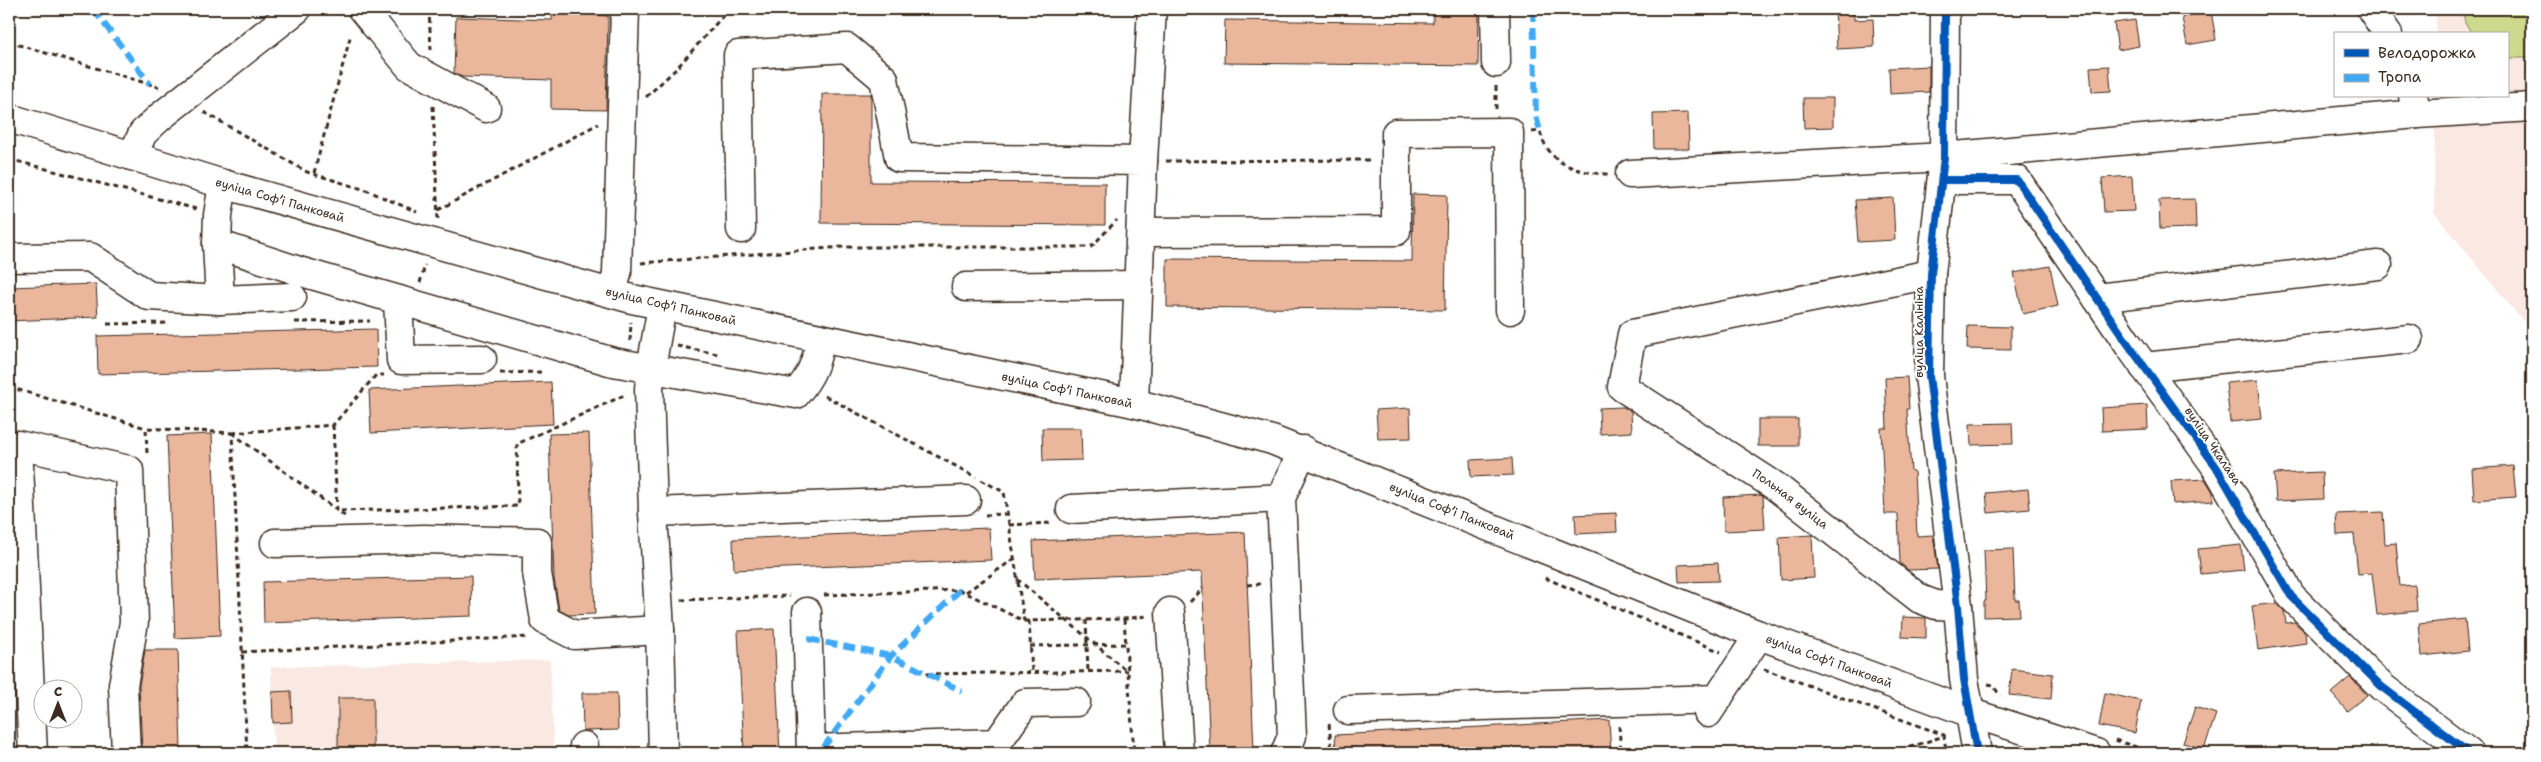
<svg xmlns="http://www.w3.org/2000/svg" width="2541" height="762" viewBox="0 0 2541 762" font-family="'Shantell Sans',sans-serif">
	<rect width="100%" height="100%" fill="#fff"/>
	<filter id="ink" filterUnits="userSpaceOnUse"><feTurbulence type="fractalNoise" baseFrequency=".02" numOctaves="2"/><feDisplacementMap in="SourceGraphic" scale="10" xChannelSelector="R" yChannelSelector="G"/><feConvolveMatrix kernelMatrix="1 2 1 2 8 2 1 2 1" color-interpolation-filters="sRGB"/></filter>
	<g filter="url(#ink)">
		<g fill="#f9e9e2">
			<polygon points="2436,9 2532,9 2532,325 2522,320 2434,212 2435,96 2507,96 2507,34 2436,34"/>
			<polygon points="550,660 554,753 274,753 271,667"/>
		</g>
		<polygon fill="#cdd98c" stroke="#848255" points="2462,9 2532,9 2532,58 2507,58 2507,34 2472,34 2465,22"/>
		<g fill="#eab79d" stroke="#3b2a1e">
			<polygon points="552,9 595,9 595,15 608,16 606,110 551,109 551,80 462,77 454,73 456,17 552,20"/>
			<polygon points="1433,9 1479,9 1478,66 1224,63 1225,20 1433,23"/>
			<polygon points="1835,9 1854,9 1854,20 1873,19 1874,47 1837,49"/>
			<polygon points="2211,11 2216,40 2187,45 2182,17"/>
			<polygon points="2135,20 2139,46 2118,50 2114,23"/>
			<polygon points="1929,66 1929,92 1890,94 1889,68"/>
			<polygon points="2109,66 2111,91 2092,92 2090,67"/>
			<polygon points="822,94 871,94 871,182 1105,183 1105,225 821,223"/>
			<polygon points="1803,98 1833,98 1833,127 1804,128"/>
			<polygon points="1688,113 1689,149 1654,149 1653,114"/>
			<polygon points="2132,176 2134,211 2104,212 2102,178"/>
			<polygon points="1413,194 1447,195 1445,310 1167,307 1167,259 1412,261"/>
			<polygon points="1893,198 1895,240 1858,242 1855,200"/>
			<polygon points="2195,199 2196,228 2160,229 2159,200"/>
			<polygon points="2050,266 2058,306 2023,314 2014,273"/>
			<polygon points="96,284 98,317 9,321 9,287"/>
			<polygon points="1968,326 2011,327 2011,350 1967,349"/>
			<polygon points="376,329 377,367 98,374 97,336"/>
			<polygon points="1907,377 1909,409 1907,409 1911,471 1914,471 1917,536 1933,535 1938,569 1908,570 1900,563 1898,514 1885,514 1881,428 1887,428 1885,378"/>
			<polygon points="2258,380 2262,419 2230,422 2226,383"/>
			<polygon points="551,382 553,424 371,433 369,390"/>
			<polygon points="2147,405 2148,429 2102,431 2101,408"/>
			<polygon points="1623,407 1631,411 1632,432 1600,434 1599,408"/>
			<polygon points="1410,408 1411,438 1378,439 1376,410"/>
			<rect x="1758" y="419" width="40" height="27"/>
			<polygon points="2012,423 2013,444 1971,445 1970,424"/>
			<polygon points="1042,428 1081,428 1082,460 1043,461"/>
			<polygon points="589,433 595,614 569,615 559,610 554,578 549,434"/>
			<polygon points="212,434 220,636 175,638 167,436"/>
			<polygon points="1512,458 1513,475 1471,477 1470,460"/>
			<polygon points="2513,466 2516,497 2474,500 2472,469"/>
			<polygon points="2322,472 2323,499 2276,501 2274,474"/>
			<polygon points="2205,479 2213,492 2213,501 2173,504 2171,481"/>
			<polygon points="2028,489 2030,509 1988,513 1986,493"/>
			<polygon points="1761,495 1763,497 1765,529 1724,531 1723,497"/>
			<polygon points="2383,512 2385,544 2396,543 2400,586 2415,585 2417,611 2377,615 2372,573 2358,574 2354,534 2337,535 2336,514"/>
			<polygon points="1616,513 1617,532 1576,534 1575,515"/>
			<polygon points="989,528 991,560 734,570 733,539"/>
			<polygon points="1245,532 1254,750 1210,752 1202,572 1035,579 1033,541"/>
			<polygon points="1812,535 1814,578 1781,580 1779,537"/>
			<polygon points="2241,545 2244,570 2201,574 2198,549"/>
			<polygon points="2013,549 2015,600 2019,600 2020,616 1984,617 1984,601 1986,601 1984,550"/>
			<polygon points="1718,563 1719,581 1679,582 1678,565"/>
			<polygon points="471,576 472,616 264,623 263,582"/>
			<polygon points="2277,603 2284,611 2286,623 2294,622 2305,632 2306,643 2258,650 2252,606"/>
			<polygon points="1903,617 1926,618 1926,638 1902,637"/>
			<polygon points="2465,619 2468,651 2422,656 2419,624"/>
			<polygon points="774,629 780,753 744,753 738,631"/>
			<polygon points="145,650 178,650 181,750 142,751 139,686"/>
			<polygon points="2012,669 2053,674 2051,699 2009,695"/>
			<polygon points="2350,677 2367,695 2347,711 2331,693"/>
			<polygon points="291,691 292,722 273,723 272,692"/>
			<polygon points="582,693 617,693 618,730 583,731"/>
			<polygon points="2105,693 2141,701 2135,733 2099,726"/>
			<rect x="338" y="698" width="35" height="55"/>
			<polygon points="2195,707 2216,714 2204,749 2183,743"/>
			<polygon points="1609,720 1611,753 1336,753 1335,735"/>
		</g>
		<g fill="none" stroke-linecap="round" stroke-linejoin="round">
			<defs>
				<g id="minor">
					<polyline points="362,9 409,66 486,108"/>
					<polyline points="1495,9 1496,63"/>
					<polyline points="1945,9 1944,157 1931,274 1929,376 1958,606 1964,679 1977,753"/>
					<polyline points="2371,9 2388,34"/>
					<polyline points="2417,114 2532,107"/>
					<polyline points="1143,161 1152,9"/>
					<polyline points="1630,174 1944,157 2417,114 2413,96"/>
					<polyline points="1942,180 2017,180 2128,344 2217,468 2291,596 2382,687 2469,753"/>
					<path d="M 223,184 L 218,215 L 217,244 L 302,272 L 613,362 L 796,394 C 811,376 817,362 820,339"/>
					<polyline points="741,229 738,55 847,48 884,79 899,158 1143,161 1134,403"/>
					<polyline points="1141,232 1396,231 1396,133 1509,132 1510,310"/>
					<polyline points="217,244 220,300 292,297"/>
					<polyline points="9,258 90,257 149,296 220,300"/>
					<path id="s1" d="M 1931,274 L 1632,334 L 1622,387 L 1775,486 L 1920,599 L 1936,605 L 1958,606"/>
					<polyline points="966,287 1139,285"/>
					<polyline points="612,293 617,273 625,9"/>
					<polyline points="2097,298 2378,265"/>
					<polyline points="398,300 401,360 482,359"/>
					<polyline points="662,306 651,368 649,389 653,512 660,630 663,753"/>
					<polyline points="2144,367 2409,339"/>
					<polyline points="1071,509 1281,498"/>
					<polyline points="653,512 966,500"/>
					<polyline points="275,543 424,539 537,542 537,573 545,620 574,635 660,630"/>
					<polyline points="807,612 811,753"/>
					<polyline points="1170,612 1179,753"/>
					<polyline points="1348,710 1718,699"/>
					<polyline points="1708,713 1759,635"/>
					<polyline points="584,746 584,753"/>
					<polyline points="811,749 997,743 1025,703 1076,702"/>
					<polyline points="33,753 18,445 129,470 134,622 123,685 126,753"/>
					<polyline points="1285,753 1292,736 1281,498 1303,450"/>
				</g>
				<g id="major">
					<polyline points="9,118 223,184 632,299 1134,403 1272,440 1759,635 1971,713 2096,753"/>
					<polyline points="132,156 143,133 160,117 297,9"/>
				</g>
			</defs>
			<use href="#minor" stroke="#3b2a1e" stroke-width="31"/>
			<use href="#major" stroke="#3b2a1e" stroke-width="31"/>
			<g stroke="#3b2a1e" stroke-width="3" stroke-dasharray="5 4" stroke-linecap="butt">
				<polyline points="9,42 159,87"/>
				<polyline points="431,50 429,10 468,9"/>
				<polyline points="1496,86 1496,110"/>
				<polyline points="646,97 676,69 729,9"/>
				<polyline points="433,106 438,220"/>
				<polyline points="204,112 307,172 366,190 417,212"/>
				<path d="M 1532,132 L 1540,131 C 1548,164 1577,173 1608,174"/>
				<polyline points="9,159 196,209"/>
				<polyline points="1166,161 1373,160"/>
				<polyline points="314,173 351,34"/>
				<polyline points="438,210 598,124"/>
				<polyline points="641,263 843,247 1091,247 1117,220"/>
				<polyline points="420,283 425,265"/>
				<polyline points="295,322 370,321"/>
				<polyline points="107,324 169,323"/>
				<polyline points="630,341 631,322"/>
				<polyline points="677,346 718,354"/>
				<polyline points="500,373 542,372"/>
				<polyline points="9,387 146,428"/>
				<polyline points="825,396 976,477"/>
				<polyline points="333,425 337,511 518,506 517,444 627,394"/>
				<polyline points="232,433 333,425 376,375 384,375"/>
				<polyline points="232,433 346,517"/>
				<polyline points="147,453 146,428 232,433 247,753"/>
				<polyline points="981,480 1004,492 1024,621"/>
				<polyline points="985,515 1007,514"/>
				<polyline points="1009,525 1053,523"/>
				<polyline points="1545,578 1721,652"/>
				<polyline points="1017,579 1127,671"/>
				<polyline points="1247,585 1260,584"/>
				<polyline points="966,592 1014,559"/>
				<polyline points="824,595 960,590 1024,621 1124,619 1147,616"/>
				<polyline points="681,600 790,596"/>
				<polyline points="1190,602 1203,588"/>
				<polyline points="1124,619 1134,753"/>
				<polyline points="1086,620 1088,671"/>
				<polyline points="1029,621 1032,672"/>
				<polyline points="1030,646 1126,644"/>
				<polyline points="242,652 529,637"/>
				<polyline points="1764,669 1944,735"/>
				<polyline points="926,674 1128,671"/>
				<polyline points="1988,684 1993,685 2000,696"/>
				<polyline points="1329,724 1332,753"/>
				<polyline points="1619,726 1621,753"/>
				<polyline points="1944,734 1946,753"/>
				<polyline points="2115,740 2154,753"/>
				<polyline points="1892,753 1944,736"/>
			</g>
			<use href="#minor" stroke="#fff" stroke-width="28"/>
			<use href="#major" stroke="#fff" stroke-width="28"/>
			<g stroke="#3fa9f5" stroke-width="6" stroke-dasharray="12 6" stroke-linecap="butt">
				<polyline points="93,9 150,84"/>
				<polyline points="1533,9 1536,116 1540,131"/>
				<polyline points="808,639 891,656 962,691"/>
				<polyline points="823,748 891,656 960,590"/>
			</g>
			<defs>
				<g id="cycleway">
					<polyline points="1945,9 1944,157 1931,274 1929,376 1958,606 1964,679 1977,753"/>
					<polyline points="1942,180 2017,180 2128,344 2217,468 2291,596 2382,687 2469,753"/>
				</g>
			</defs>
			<use href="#cycleway" stroke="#fff" stroke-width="11"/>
			<use href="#cycleway" stroke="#0057b8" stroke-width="8"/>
		</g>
	</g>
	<g text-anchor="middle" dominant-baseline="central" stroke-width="4" stroke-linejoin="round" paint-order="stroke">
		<g font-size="12" fill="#3b2a1e" stroke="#fff">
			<text transform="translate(280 200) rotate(16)">вуліца Софʼі Панковай</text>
			<text transform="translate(671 306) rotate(13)">вуліца Софʼі Панковай</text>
			<text transform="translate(1919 332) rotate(-90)">вуліца Калініна</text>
			<text transform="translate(1067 390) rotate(12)">вуліца Софʼі Панковай</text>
			<text transform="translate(2213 446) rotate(56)">вуліца Чкалава</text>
			<text stroke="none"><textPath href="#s1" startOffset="561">Польная вуліца</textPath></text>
			<text transform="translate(1452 511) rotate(22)">вуліца Софʼі Панковай</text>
			<text transform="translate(1829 661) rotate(20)">вуліца Софʼі Панковай</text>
		</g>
	</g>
	<rect width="2541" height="762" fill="none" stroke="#fff" stroke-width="30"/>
	<rect x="15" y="15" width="2511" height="732" fill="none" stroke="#3b2a1e" stroke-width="2" filter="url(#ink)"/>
	<rect x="2334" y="32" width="175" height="65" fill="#ffffff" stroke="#b1aaa5"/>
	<rect x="2344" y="49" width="25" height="8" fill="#0057b8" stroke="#b1aaa5"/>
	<text x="2378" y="58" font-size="15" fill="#3b2a1e">Велодорожка</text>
	<rect x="2344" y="74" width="25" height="8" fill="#3fa9f5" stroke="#b1aaa5"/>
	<text x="2378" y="82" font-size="15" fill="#3b2a1e">Тропа</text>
	<g transform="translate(58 704)"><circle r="24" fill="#ffffff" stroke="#b1aaa5"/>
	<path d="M0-4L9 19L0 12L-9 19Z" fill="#3b2a1e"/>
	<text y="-8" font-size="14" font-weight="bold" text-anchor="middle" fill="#3b2a1e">С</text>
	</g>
</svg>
